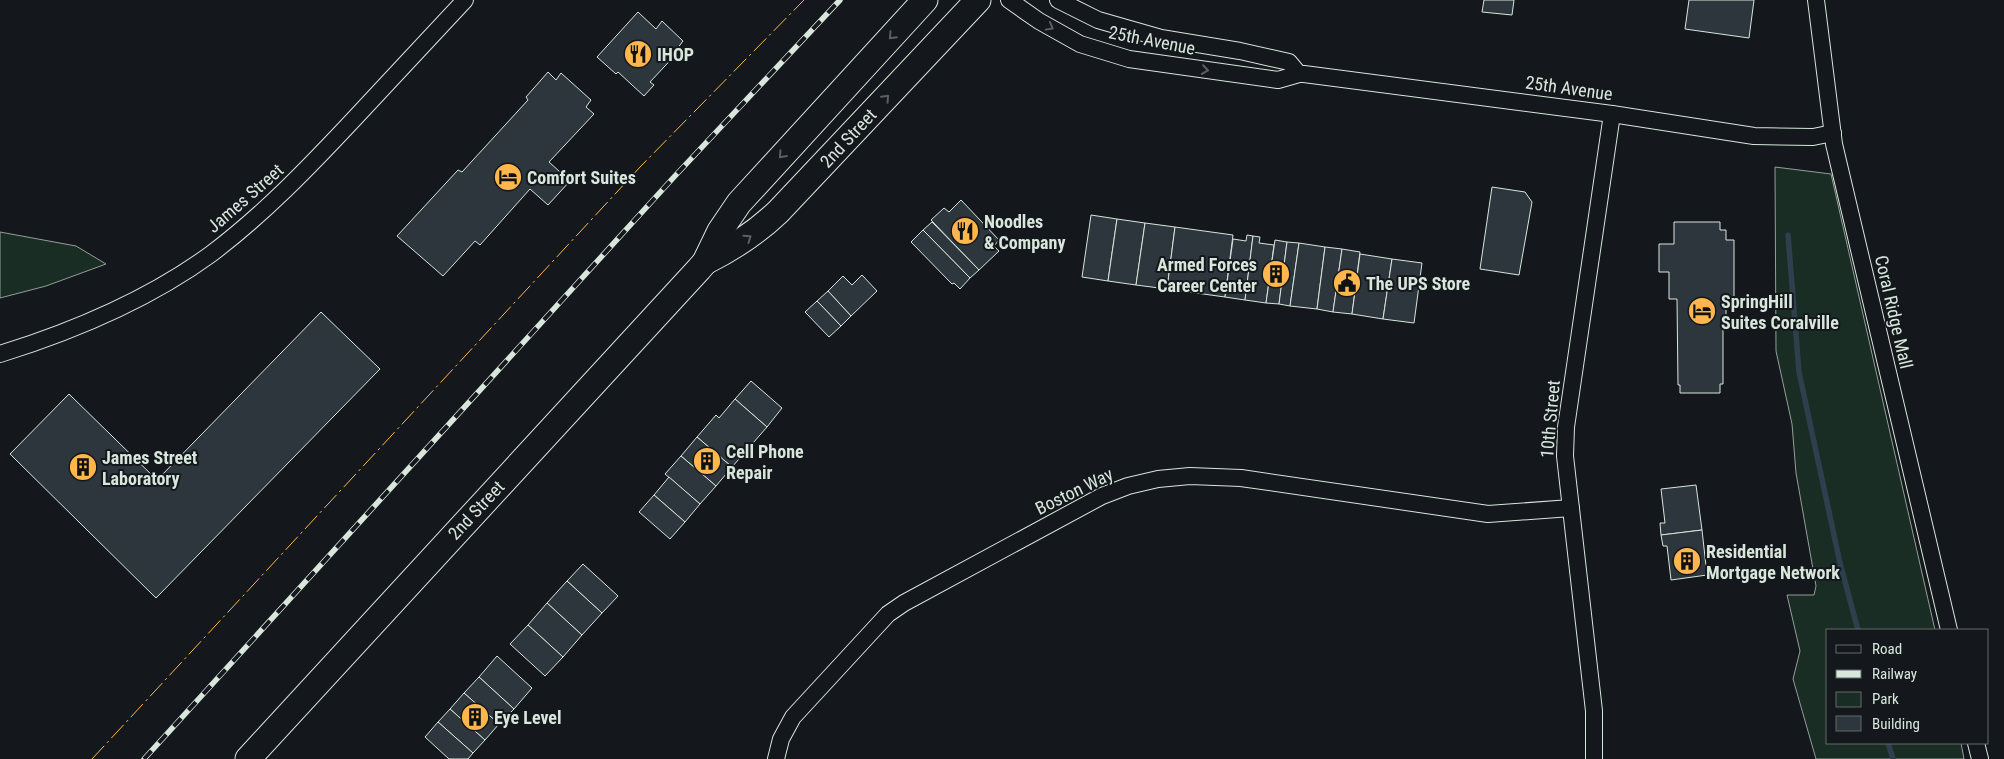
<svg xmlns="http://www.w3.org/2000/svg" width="2004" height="759" viewBox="0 0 2004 759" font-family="'Roboto Condensed',sans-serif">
	<rect width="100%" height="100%" fill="#14181c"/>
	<g fill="#1a2d24" stroke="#939e99">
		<polygon points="1775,167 1831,174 1935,630 1828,630 1828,743 1961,743 1964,759 1816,759 1793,679 1800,651 1787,595 1814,595 1816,586 1796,473 1792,424 1776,351"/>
		<polygon points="0,232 76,246 106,264 46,286 0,298"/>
	</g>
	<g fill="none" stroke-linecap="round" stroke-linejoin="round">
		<g stroke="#2f3f4d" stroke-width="5.5">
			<polyline points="1788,235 1799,372 1840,563 1858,630"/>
			<polyline points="1888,743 1893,759"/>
		</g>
	</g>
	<g fill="#2c363c" stroke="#d8e6dc">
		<polygon points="1484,0 1514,0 1512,15 1482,12"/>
		<polygon points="1689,0 1754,0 1749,38 1685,29"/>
		<polygon points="638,12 656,29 662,21 683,41 677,49 679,51 650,82 654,85 644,96 618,72 616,74 597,57"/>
		<polygon points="548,72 556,80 561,73 591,100 586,107 594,114 549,162 570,181 548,205 530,189 480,245 475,241 443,276 397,236 458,170 462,172 528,100 526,97"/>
		<polygon points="1492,187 1525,192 1532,202 1519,275 1480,269"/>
		<polygon points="961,200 999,240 994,246 999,251 979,270 931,220 944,208 949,212"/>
		<polygon points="1091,215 1117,219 1108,281 1082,277"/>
		<polygon points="1117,219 1145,223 1136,285 1108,281"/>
		<polygon points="932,222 979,270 970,278 923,230"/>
		<polygon points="1674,222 1720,222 1720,230 1726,230 1726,240 1734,240 1734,299 1726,299 1726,323 1723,323 1723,384 1720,384 1720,393 1680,393 1680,385 1678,385 1677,299 1669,299 1669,272 1659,272 1659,244 1674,244"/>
		<polygon points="1145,223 1175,227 1167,289 1136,285"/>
		<polygon points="1175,227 1233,235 1225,297 1167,289"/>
		<polygon points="923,230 970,278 960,289 954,283 952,284 911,242"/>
		<polygon points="1247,235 1253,236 1245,300 1225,297 1233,239 1246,241"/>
		<polygon points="1253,236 1260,237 1259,243 1274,245 1266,303 1245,300"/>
		<polygon points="1275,240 1287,242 1279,304 1266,303"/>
		<polygon points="1287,242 1299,243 1290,306 1279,304"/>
		<polygon points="1299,243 1325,247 1317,309 1290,306"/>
		<polygon points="1325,247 1342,249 1333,312 1317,309"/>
		<polygon points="1342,249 1360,252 1352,314 1333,312"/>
		<polygon points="1360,254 1392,259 1383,319 1352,314"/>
		<polygon points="1392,259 1422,263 1414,323 1383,319"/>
		<polygon points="862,275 877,291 851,316 828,291 843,276 852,285"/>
		<polygon points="828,291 851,316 841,326 817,301"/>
		<polygon points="817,301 841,326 829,337 805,312"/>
		<polygon points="321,312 380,369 156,598 10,454 69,394 157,480"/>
		<polygon points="751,381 782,408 767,427 735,399"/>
		<polygon points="735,399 767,427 732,467 697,437 716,415 719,418"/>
		<polygon points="697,437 732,467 716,486 681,456"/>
		<polygon points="681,456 716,486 700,504 665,474"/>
		<polygon points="669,477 700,504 685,522 654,495"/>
		<polygon points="1696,485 1702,530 1661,535 1660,523 1665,523 1661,489"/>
		<polygon points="654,495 685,522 670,539 639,512"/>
		<polygon points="1702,530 1707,575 1671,580 1667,546 1663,546 1661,535"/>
		<polygon points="583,564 618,596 602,613 567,581"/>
		<polygon points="567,581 602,613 582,635 547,603"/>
		<polygon points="547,603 582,635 563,657 528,625"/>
		<polygon points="528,625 563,657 545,676 510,644"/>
		<polygon points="497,656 532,688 514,709 479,677"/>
		<polygon points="479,677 514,709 499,724 464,693"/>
		<polygon points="464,693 499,724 485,740 450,709"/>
		<polygon points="450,709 485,740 473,753 438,722"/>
		<polygon points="438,722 473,753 468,759 449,759 425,737"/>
	</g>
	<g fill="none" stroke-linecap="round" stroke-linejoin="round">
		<defs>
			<g id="street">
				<polyline points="1009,0 1039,21 1080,44 1129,59 1278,80 1299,74 1304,74 1612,114 1754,136 1813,137 1833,133"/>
				<polyline points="1058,0 1098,20 1161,38 1240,51 1289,62 1299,74"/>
				<polyline points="1816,0 1834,144 1949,630"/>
				<path d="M 0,354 C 74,331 148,300 211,254 C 264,214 309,167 354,119 C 391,79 428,40 465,0"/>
				<polyline points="1976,743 1980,759"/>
				<polyline points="776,759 781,739 793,717 888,614 904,603 1102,496 1128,486 1158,479 1190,476 1241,478 1488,514 1571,508"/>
				<polyline points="1594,759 1594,711 1565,456 1566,427 1612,114"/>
			</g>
			<g id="primary">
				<path d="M 705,262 C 733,248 756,233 778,212 L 978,0"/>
				<polyline points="248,759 699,269 705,262 720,231 739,203 925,0"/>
			</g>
		</defs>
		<use href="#street" stroke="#d8e6dc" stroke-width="18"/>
		<use href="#primary" stroke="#d8e6dc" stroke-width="27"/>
		<use href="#street" stroke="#14181c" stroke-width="16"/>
		<use href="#primary" stroke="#14181c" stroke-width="25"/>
		<defs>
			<polyline id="rail" points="144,759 674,177 840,0"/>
		</defs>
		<use href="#rail" stroke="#d8e6dc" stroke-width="5.5"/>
		<use href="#rail" stroke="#14181c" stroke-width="4" stroke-dasharray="11" stroke-linecap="butt"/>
		<polyline stroke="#ffb74d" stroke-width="1" stroke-dasharray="18 4 2.5 4" stroke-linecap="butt" points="92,759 641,166 804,0"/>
	</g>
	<defs><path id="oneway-chevron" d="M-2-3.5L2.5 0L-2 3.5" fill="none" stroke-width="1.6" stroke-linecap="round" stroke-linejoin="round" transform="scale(1.25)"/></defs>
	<g stroke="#59605f">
		<use href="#oneway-chevron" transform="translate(1050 27) rotate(29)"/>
		<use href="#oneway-chevron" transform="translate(892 36) rotate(133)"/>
		<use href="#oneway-chevron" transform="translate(1205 70) rotate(8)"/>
		<use href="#oneway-chevron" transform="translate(886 98) rotate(-47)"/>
		<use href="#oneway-chevron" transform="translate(782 155) rotate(132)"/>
		<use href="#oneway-chevron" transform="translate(748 238) rotate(-35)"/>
	</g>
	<defs>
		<symbol id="restaurant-disc" viewBox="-11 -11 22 22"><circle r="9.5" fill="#ffb74d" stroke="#14181c"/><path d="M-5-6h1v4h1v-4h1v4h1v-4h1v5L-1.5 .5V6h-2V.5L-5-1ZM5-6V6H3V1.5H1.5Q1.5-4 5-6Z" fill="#111"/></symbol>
		<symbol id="hotel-disc" viewBox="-11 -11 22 22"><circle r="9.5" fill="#ffb74d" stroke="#14181c"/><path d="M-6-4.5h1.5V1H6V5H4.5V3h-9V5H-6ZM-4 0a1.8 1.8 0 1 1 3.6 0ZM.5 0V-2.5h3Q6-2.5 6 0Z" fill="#111"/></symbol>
		<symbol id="building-disc" viewBox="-11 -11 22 22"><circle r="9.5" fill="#ffb74d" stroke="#14181c"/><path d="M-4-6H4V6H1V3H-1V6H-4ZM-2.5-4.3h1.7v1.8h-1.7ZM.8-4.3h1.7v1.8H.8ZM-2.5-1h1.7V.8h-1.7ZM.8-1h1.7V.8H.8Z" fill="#111"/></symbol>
		<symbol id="civic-disc" viewBox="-11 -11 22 22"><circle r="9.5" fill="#ffb74d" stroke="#14181c"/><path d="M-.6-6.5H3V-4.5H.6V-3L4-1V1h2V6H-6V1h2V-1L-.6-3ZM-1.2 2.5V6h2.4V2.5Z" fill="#111"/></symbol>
	</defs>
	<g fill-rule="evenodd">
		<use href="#restaurant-disc" x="622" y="38" width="32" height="32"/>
		<use href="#hotel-disc" x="492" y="161" width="32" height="32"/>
		<use href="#restaurant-disc" x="949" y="215" width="32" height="32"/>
		<use href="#building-disc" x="1260" y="258" width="32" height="32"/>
		<use href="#civic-disc" x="1331" y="267" width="32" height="32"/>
		<use href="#hotel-disc" x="1686" y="295" width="32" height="32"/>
		<use href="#building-disc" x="691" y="445" width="32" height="32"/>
		<use href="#building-disc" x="67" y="451" width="32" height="32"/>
		<use href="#building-disc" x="1671" y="545" width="32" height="32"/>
		<use href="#building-disc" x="459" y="701" width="32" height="32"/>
	</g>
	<g text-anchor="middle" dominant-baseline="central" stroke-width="4" stroke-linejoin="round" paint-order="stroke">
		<g font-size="18" fill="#d8e6dc" stroke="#14181c">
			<text transform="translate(1152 40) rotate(11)">25th Avenue</text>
			<text transform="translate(1569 88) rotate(8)">25th Avenue</text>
			<text transform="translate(848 138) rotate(-47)">2nd Street</text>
			<text transform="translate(245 198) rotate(-41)">James Street</text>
			<text transform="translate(1894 312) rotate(77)">Coral Ridge Mall</text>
			<text transform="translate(1550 419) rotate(-85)">10th Street</text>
			<text transform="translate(1074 491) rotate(-26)">Boston Way</text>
			<text transform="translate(476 510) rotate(-47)">2nd Street</text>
		</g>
		<g font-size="18" font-weight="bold" fill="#d8e6dc" stroke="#14181c" text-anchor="start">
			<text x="657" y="54">IHOP</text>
			<text x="527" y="177">Comfort Suites</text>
			<text x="984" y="221">Noodles<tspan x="984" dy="21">&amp; Company</tspan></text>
			<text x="1257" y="264" text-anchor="end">Armed Forces<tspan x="1257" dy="21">Career Center</tspan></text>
			<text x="1366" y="283">The UPS Store</text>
			<text x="1721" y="301">SpringHill<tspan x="1721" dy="21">Suites Coralville</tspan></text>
			<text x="726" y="451">Cell Phone<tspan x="726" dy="21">Repair</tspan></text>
			<text x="102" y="457">James Street<tspan x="102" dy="21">Laboratory</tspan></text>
			<text x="1706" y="551">Residential<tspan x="1706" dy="21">Mortgage Network</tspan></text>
			<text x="494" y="717">Eye Level</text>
		</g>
	</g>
	<rect x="1826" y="629" width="162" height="115" fill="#14181c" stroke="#626a69"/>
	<rect x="1836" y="645" width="25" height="8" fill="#14181c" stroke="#626a69"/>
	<text x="1872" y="654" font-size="15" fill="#d8e6dc">Road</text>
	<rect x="1836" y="670" width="25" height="8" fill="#d8e6dc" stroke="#626a69"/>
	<text x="1872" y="679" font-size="15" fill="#d8e6dc">Railway</text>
	<rect x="1836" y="692" width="25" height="15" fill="#1a2d24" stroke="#626a69"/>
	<text x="1872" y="704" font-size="15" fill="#d8e6dc">Park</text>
	<rect x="1836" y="716" width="25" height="15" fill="#2c363c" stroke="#626a69"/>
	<text x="1872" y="729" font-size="15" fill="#d8e6dc">Building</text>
</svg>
